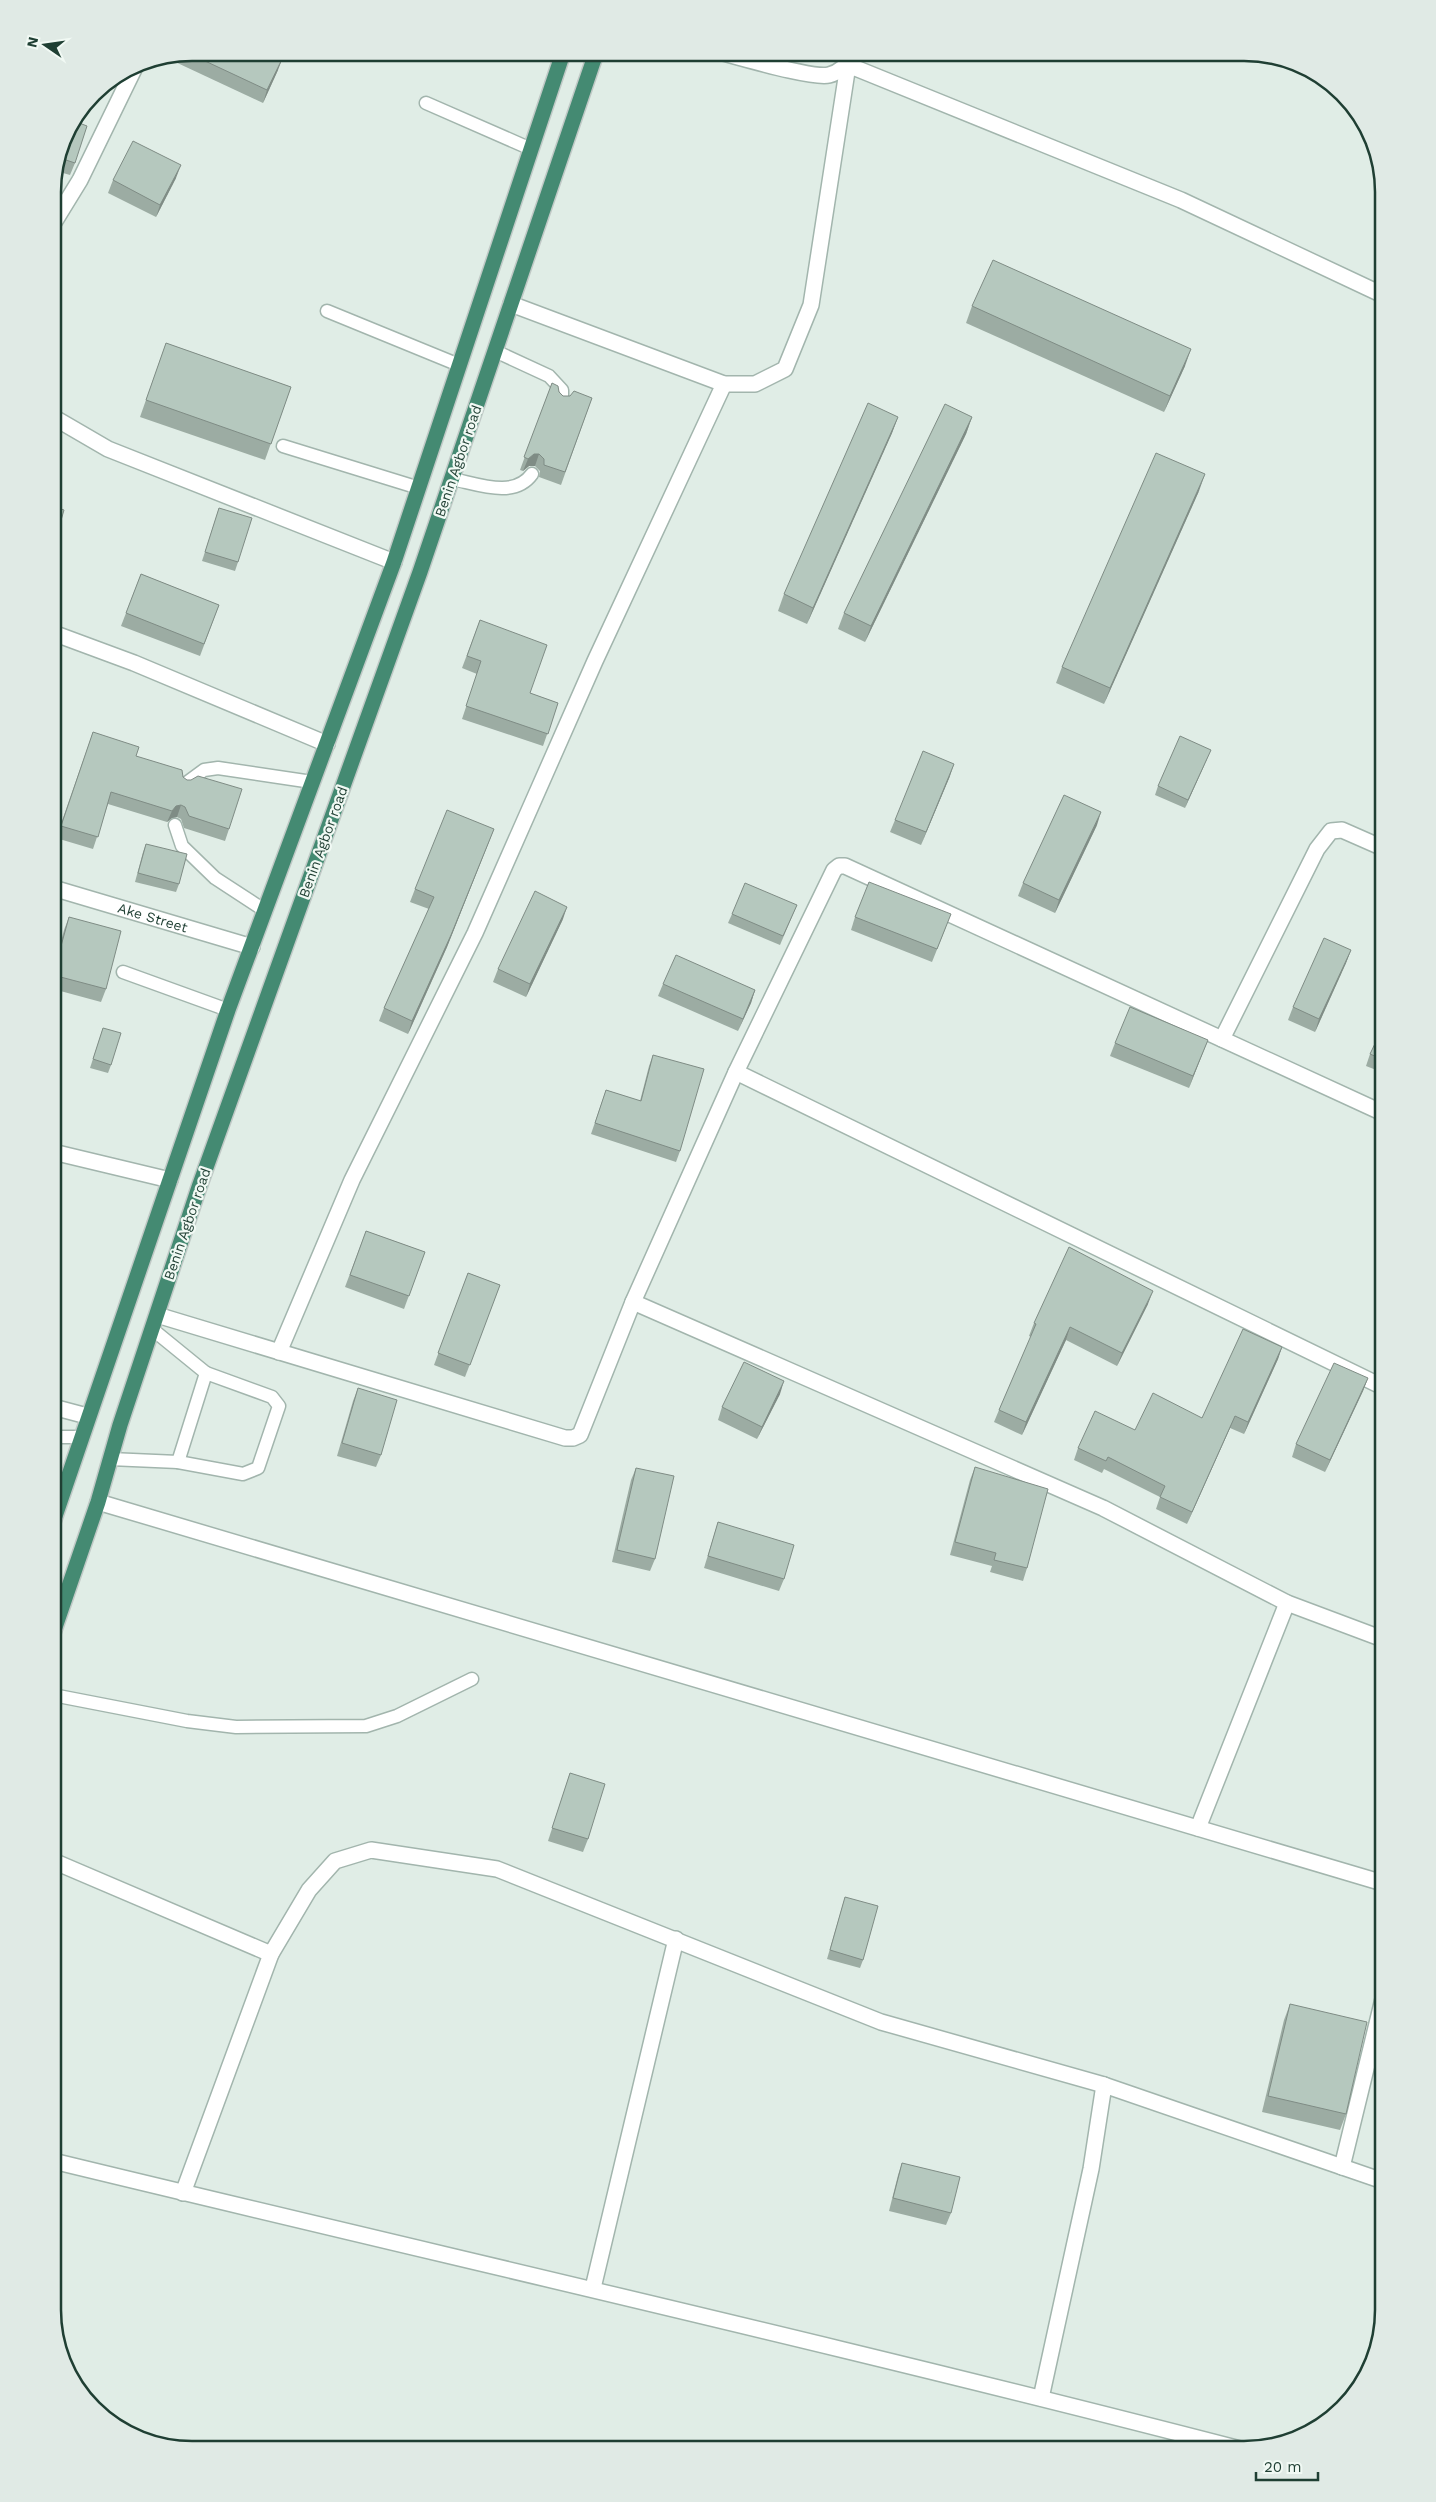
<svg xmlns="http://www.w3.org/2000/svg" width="1436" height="2502" viewBox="0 0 1436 2502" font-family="'Work Sans',sans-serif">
	<rect width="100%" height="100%" fill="#e0ede6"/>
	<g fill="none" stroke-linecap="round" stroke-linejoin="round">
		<defs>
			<g id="service">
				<polyline points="426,103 531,149"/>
				<polyline points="327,311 459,365"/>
				<polyline points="495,351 549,376 562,390 562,401"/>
				<polyline points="283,446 419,488"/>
				<path d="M 452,479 C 478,484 514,499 532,474"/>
				<polyline points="185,784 204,770 218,768 312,782"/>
				<polyline points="175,825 182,846 215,878 264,910"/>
				<polyline points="123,972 228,1010"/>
				<polyline points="53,1437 80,1437"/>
				<polyline points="110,1459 178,1462 206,1373 152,1329"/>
				<polyline points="178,1462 243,1474 258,1468 279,1406 272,1397 206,1373"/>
				<polyline points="53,1695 187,1721 236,1727 366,1726 397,1716 472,1679"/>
			</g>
			<g id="minor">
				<path d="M 723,53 C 743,58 813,79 829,75 C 841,72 849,63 855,53"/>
				<polyline points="53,224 80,180 136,65"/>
				<polyline points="511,304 724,384 755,384 785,369 811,305 848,65 1181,200 1383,295"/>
				<polyline points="53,417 108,449 394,562"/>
				<polyline points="53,633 134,663 327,744"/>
				<path id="s1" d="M 53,888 L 252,947"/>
				<polyline points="1222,1039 1317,849 1331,831 1342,830 1383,848"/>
				<polyline points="736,1072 1383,1387"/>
				<polyline points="53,1152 170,1180"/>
				<polyline points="633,1302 1103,1508 1287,1603 1383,1639"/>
				<polyline points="157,1315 565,1438 573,1438 580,1435 633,1302 736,1072 834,870 839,866 845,866 1383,1113"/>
				<polyline points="279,1352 352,1180 475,933 595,661 724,384"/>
				<polyline points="53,1407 87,1416"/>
				<polyline points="98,1502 1383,1883"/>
				<polyline points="1198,1828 1287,1603"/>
				<polyline points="53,1861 271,1954"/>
				<path d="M 53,2161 C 449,2257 846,2347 1240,2449"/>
				<polyline points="1342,2167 1383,1999"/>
				<polyline points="183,2193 271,1954 309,1890 335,1861 371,1850 497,1869 881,2022 1104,2085"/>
				<polyline points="593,2288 676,1939"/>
				<polyline points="1041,2398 1091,2169 1104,2085 1383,2181"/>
			</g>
			<g id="trunk">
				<polyline points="53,1522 228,1010 394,562 563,53"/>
				<polyline points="53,1633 98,1502 120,1425 199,1187 420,572 596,53"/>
			</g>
		</defs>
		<use href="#service" stroke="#a2b5ad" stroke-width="15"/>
		<use href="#minor" stroke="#a2b5ad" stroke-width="18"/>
		<use href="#trunk" stroke="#c0c9c6" stroke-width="18"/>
		<use href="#service" stroke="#fff" stroke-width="12"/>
		<use href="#minor" stroke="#fff" stroke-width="15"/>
		<use href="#trunk" stroke="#448a72" stroke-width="15"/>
	</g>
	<g fill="#9caca3">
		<polygon points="193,52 278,70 263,103 171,60 172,56"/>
		<polygon points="67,131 75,163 70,175 56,171"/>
		<polygon points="176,178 156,217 108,193 113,180"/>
		<polygon points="972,306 1185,366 1164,412 966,323"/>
		<polygon points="166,343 291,387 265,460 140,417"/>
		<polygon points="552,383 563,396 592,398 561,485 539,477 540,471 535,466 529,466 523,471 520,470"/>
		<polygon points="898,417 892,433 807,624 778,611 784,594"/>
		<polygon points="972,417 966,434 865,642 838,629 844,613"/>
		<polygon points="1199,491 1104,704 1056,683 1062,667"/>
		<polygon points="219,508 238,562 235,571 202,561"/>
		<polygon points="141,574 219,605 200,656 121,626"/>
		<polygon points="480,620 530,693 558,703 543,746 462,719 477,674 462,668"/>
		<polygon points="93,732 136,756 183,777 229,829 225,841 184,828 181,819 177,817 172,818 167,822 108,804 93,849 56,838"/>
		<polygon points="1207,759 1185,808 1155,795 1158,786"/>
		<polygon points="950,776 921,845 890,832 895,820"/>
		<polygon points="1097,825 1055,913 1018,896 1023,883"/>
		<polygon points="494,829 447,947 408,1034 379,1021 384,1008 429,909 410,902 415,889"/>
		<polygon points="146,844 179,884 176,892 135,882 143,852"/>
		<polygon points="797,905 780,945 728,923 732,914"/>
		<polygon points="69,917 106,989 101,1002 53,989 53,972 64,930"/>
		<polygon points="855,917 946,927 932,962 851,930"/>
		<polygon points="1384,918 1384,939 1377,936"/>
		<polygon points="563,919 526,997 493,982 498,969"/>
		<polygon points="1351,950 1346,963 1315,1032 1288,1020 1293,1007"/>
		<polygon points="663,984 755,990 751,1003 738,1031 658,996"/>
		<polygon points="1384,1025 1384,1073 1366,1066 1370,1054"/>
		<polygon points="103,1028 111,1065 108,1073 90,1068"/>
		<polygon points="1208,1040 1189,1088 1110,1056 1115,1043"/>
		<polygon points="653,1055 680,1151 676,1162 591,1134 606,1090 640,1101 649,1066"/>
		<polygon points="366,1231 425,1252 404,1309 345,1287"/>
		<polygon points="468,1273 500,1285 465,1377 434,1365"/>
		<polygon points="1148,1304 1117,1366 1066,1340 1022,1435 994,1422 999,1410 1031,1337 1029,1336 1034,1323"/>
		<polygon points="1282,1347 1278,1359 1244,1434 1230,1428 1187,1524 1156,1509 1160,1497 1104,1469 1102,1473 1074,1460 1078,1448 1135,1430 1202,1418"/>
		<polygon points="1368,1378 1363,1391 1325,1472 1292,1457 1296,1444"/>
		<polygon points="358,1388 381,1455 376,1467 337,1456 353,1401"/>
		<polygon points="780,1394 757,1439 718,1420 722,1407"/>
		<polygon points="975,1467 1027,1568 1023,1581 990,1572 992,1566 950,1555 970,1480"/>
		<polygon points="636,1468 655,1559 650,1571 612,1562 631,1480"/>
		<polygon points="1384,1480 1384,1506 1374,1502 1379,1489"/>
		<polygon points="718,1522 784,1579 779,1591 704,1568"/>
		<polygon points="570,1773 588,1839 583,1852 548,1841"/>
		<polygon points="845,1897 863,1960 860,1968 827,1959"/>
		<polygon points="1290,2004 1346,2114 1340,2130 1262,2112 1284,2020"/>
		<polygon points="902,2163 951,2213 946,2225 889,2211 898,2175"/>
	</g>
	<g fill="#7f8c85">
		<polygon points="283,57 278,70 263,103 267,90"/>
		<polygon points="181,165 176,178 156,217 160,205"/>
		<polygon points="1191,349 1185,366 1164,412 1170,396"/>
		<polygon points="898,417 892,433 807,624 813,608"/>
		<polygon points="972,417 966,434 865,642 871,626"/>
		<polygon points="534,454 539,454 535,466 529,466 523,471 528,459"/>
		<polygon points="1205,474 1199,491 1104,704 1110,688"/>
		<polygon points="1211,750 1207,759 1185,808 1188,800"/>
		<polygon points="954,764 950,776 921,845 926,832"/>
		<polygon points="181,805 177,817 172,818 167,822 172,811 176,806"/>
		<polygon points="1101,812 1097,825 1055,913 1059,900"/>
		<polygon points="494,829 447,947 408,1034 412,1021"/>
		<polygon points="567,907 563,919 526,997 530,984"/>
		<polygon points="1351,950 1346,963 1315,1032 1319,1019"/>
		<polygon points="755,990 751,1003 738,1031 743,1019"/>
		<polygon points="1208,1040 1203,1052 1189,1088 1193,1076"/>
		<polygon points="1153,1291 1148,1304 1117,1366 1122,1353"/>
		<polygon points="1070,1327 1066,1340 1022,1435 1026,1422"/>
		<polygon points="1282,1347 1278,1359 1244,1434 1248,1422"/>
		<polygon points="1368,1378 1363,1391 1325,1472 1330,1460"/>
		<polygon points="784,1381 780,1394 757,1439 762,1427"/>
		<polygon points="1235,1416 1230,1428 1187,1524 1192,1512"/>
	</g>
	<g fill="#b5c8be" stroke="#7f8c85">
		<polygon points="193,52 273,53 283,57 267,90 188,53"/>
		<polygon points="74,121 87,126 75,163 60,158 67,131"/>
		<polygon points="133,141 181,165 160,205 113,180"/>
		<polygon points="993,260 1191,349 1170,396 972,306"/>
		<polygon points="166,343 291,387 271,444 146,400"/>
		<polygon points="552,383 558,386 559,392 563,396 570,396 574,391 592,398 565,472 544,465 544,459 539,454 534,454 528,459 524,457"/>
		<polygon points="868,403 898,417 813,608 784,594"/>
		<polygon points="945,404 972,417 871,626 844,613"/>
		<polygon points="1156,453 1205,474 1110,688 1062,667"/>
		<polygon points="53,506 64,510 53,548"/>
		<polygon points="219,508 252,518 238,562 205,552"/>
		<polygon points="141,574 219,605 204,644 126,613"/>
		<polygon points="480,620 547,645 530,693 558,703 548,734 466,706 481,661 467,656"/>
		<polygon points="93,732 139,747 136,756 182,770 183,777 187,780 191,780 198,776 242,789 229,829 189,816 185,807 181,805 176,806 172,811 111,792 98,837 61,826"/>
		<polygon points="1180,736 1211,750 1188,800 1158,786"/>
		<polygon points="923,751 954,764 926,832 895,820"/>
		<polygon points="1064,795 1101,812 1059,900 1023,883"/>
		<polygon points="447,810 494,829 451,935 412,1021 384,1008 434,897 415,889"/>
		<polygon points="146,844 187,854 179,884 138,873"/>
		<polygon points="869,882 951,914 937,949 855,917"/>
		<polygon points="745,883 797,905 783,936 732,914"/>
		<polygon points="535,891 567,907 530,984 498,969"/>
		<polygon points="69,917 121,931 106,989 53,975"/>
		<polygon points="1384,918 1384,926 1381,925"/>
		<polygon points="1324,938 1351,950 1319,1019 1293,1007"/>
		<polygon points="676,955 755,990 743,1019 663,984"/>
		<polygon points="1130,1007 1208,1040 1193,1076 1115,1043"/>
		<polygon points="1384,1025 1384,1060 1370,1054"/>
		<polygon points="103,1028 121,1033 111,1065 93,1059"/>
		<polygon points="653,1055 704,1069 680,1151 595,1123 606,1090 641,1101"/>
		<polygon points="366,1231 425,1252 409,1296 350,1275"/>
		<polygon points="1069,1247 1153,1291 1122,1353 1070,1327 1026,1422 999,1410 1036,1324 1034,1323"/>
		<polygon points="468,1273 500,1285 470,1365 438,1353"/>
		<polygon points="1243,1329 1282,1347 1248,1422 1235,1416 1192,1512 1160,1497 1165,1486 1108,1457 1106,1461 1078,1448 1095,1411 1135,1430 1153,1393 1202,1418"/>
		<polygon points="744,1362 784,1381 762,1427 722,1407"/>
		<polygon points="1334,1363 1368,1378 1330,1460 1296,1444"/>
		<polygon points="358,1388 397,1400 381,1455 342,1443"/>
		<polygon points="975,1467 1048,1489 1027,1568 994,1560 996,1553 955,1542"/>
		<polygon points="636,1468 674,1476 655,1559 617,1550"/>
		<polygon points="1384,1480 1384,1492 1379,1489"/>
		<polygon points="718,1522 794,1545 784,1579 708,1556"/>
		<polygon points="570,1773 605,1784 588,1839 552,1828"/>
		<polygon points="845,1897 878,1906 863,1960 830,1950"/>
		<polygon points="1290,2004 1367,2022 1346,2114 1268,2096"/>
		<polygon points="902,2163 960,2177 951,2213 893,2198"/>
	</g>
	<g text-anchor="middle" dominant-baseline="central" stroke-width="4.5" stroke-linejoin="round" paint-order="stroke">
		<g font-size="14" fill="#1f3f33" stroke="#f1f9f4">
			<text transform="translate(458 461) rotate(-71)">Benin Agbor road</text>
			<text transform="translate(323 842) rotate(-70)">Benin Agbor road</text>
			<text stroke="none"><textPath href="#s1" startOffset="104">Ake Street</textPath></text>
			<text transform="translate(187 1224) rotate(-71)">Benin Agbor road</text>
		</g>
	</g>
	<path d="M0 0H1436V2502H0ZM192 61H1244A131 131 0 0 1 1375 192V2310A131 131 0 0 1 1244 2441H192A131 131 0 0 1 61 2310V192A131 131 0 0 1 192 61Z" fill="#e0eae5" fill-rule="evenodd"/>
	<path fill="none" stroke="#1f3f33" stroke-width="2.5" d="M192 61H1244A131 131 0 0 1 1375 192V2310A131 131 0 0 1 1244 2441H192A131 131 0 0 1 61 2310V192A131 131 0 0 1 192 61Z"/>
	<g transform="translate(45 45) rotate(283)" stroke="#f1f9f4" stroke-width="4" paint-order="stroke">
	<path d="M0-4L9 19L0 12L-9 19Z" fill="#1f3f33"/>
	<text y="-8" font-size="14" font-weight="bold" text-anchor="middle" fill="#1f3f33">N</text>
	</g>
	<path d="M1256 2472v8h62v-8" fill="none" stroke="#1f3f33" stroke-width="2.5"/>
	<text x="1264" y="2472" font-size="15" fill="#1f3f33" stroke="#f1f9f4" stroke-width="4" paint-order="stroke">20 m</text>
</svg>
